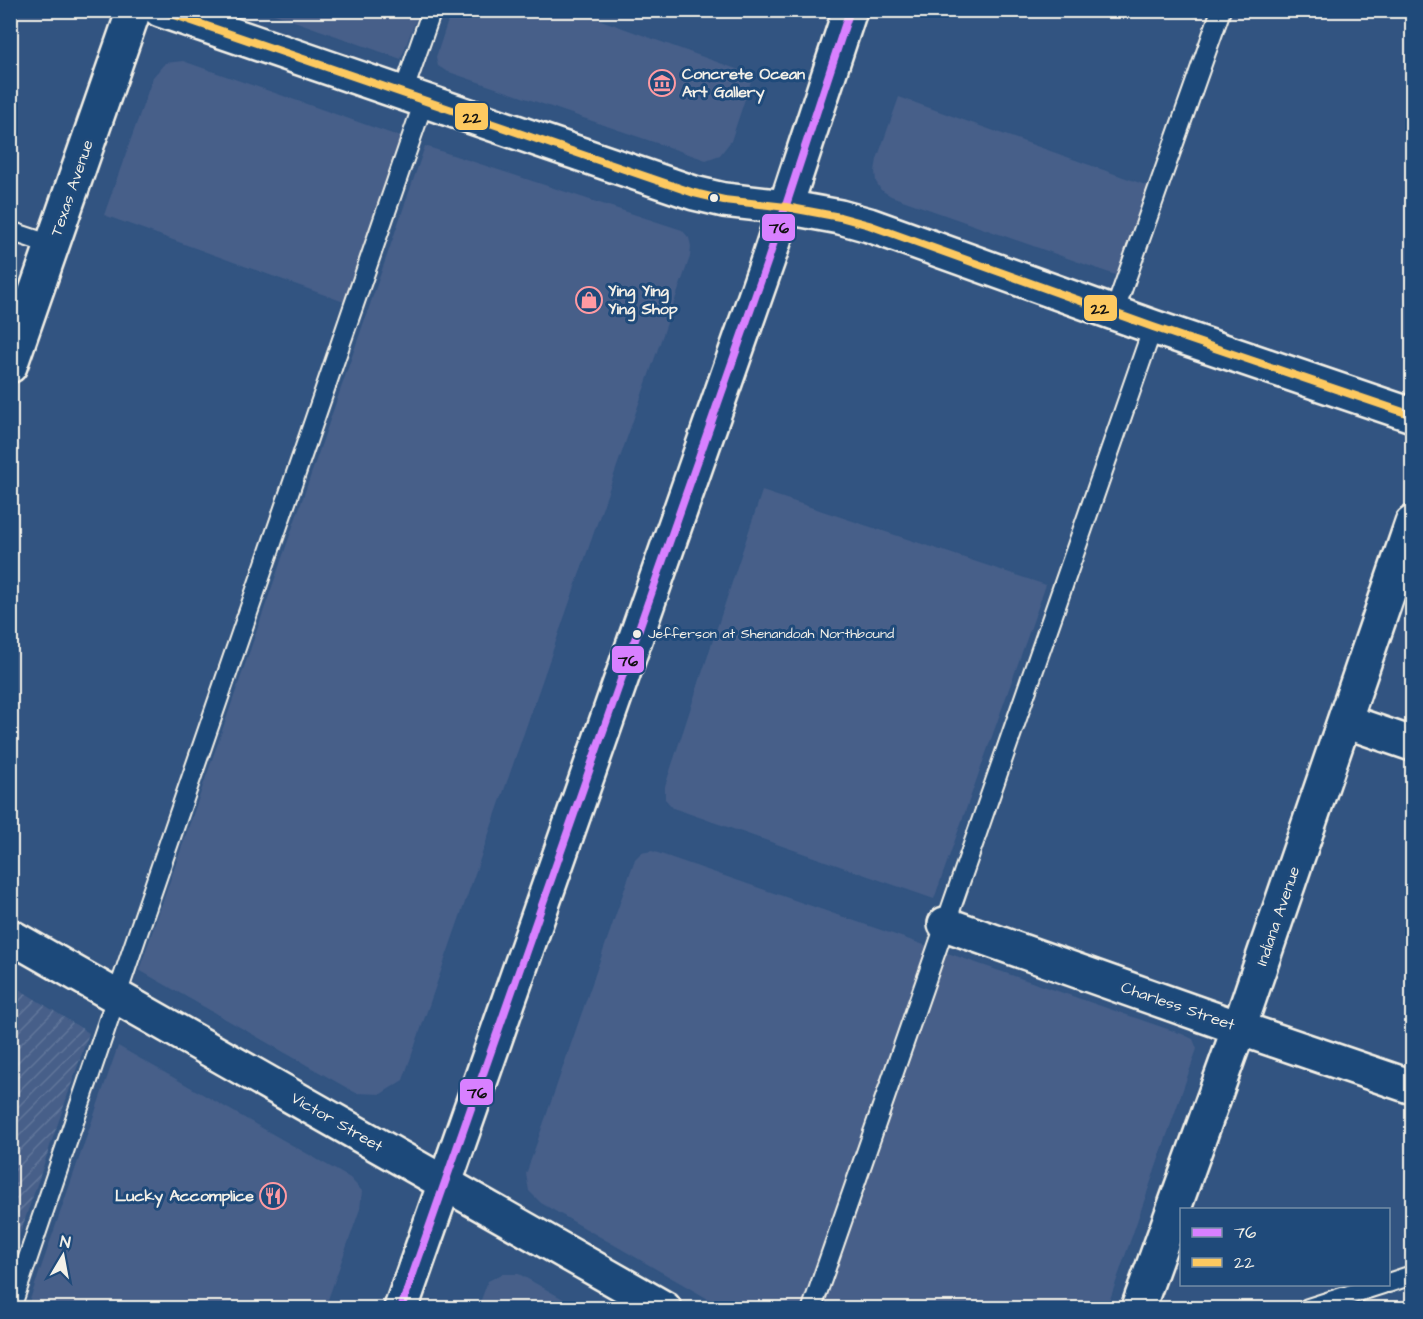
<svg xmlns="http://www.w3.org/2000/svg" width="1423" height="1319" viewBox="0 0 1423 1319" font-family="'Architects Daughter',sans-serif">
	<defs>
		<pattern id="industrial-furrows" width="10" height="10" patternUnits="userSpaceOnUse" patternTransform="scale(1.5)"><rect width="10" height="10" fill="#465f89"/><path d="M-1 1l2-2M0 10L10 0M9 11l2-2" fill="none" stroke="#61769a"/></pattern>
	</defs>
	<rect width="100%" height="100%" fill="#325481"/>
	<filter id="ink" filterUnits="userSpaceOnUse"><feTurbulence type="fractalNoise" baseFrequency=".0167" numOctaves="2"/><feDisplacementMap in="SourceGraphic" scale="12" xChannelSelector="R" yChannelSelector="G"/><feConvolveMatrix kernelMatrix="1 2 1 2 8 2 1 2 1" color-interpolation-filters="sRGB"/></filter>
	<g filter="url(#ink)">
		<g fill="#465f89">
			<polygon points="573,10 753,75 731,141 720,155 706,160 446,71 438,66 436,57 451,11"/>
			<polygon points="266,11 419,11 401,59"/>
			<polygon points="183,61 401,137 344,302 104,215 153,77 165,63"/>
			<polygon points="899,97 1154,188 1121,277 891,196 881,190 876,182 875,171 877,159"/>
			<polygon points="425,146 682,230 689,238 691,246 690,257 403,1080 381,1094 356,1093 139,970"/>
			<polygon points="762,491 1046,585 934,899 673,808 665,799 665,786"/>
			<polygon points="652,851 1182,1034 1193,1039 1197,1049 1107,1308 724,1308 541,1203 529,1191 526,1174 635,859 641,853"/>
			<polygon points="118,1046 350,1178 362,1191 360,1209 325,1308 27,1308"/>
			<polygon points="502,1274 519,1274 579,1308 478,1308 488,1281"/>
			<polygon points="1412,1296 1412,1308 1375,1308"/>
		</g>
		<polygon fill="url(#industrial-furrows)" points="11,984 89,1033 11,1260"/>
		<g fill="none" stroke-linecap="round" stroke-linejoin="round">
			<defs>
				<g id="service">
					<polyline points="403,93 432,10"/>
					<polyline points="10,231 52,245"/>
					<polyline points="1114,313 1221,10"/>
					<polyline points="1388,1283 1412,1275"/>
					<polyline points="11,1308 141,924 424,101"/>
					<polyline points="812,1308 1153,327"/>
					<polyline points="1308,1308 1383,1284"/>
				</g>
				<g id="minor">
					<polyline points="160,10 694,193 724,200 786,207 840,217 869,225 1153,327 1412,415"/>
					<polyline points="10,366 134,10"/>
					<polyline points="1345,721 1412,744"/>
					<polyline points="945,924 1239,1028 1412,1087"/>
					<polyline points="10,936 664,1308"/>
					<polyline points="1138,1308 1239,1028 1412,523"/>
				</g>
				<polyline id="primary" points="401,1308 768,260 850,10"/>
			</defs>
			<use href="#service" stroke="#f4f1e8" stroke-width="22"/>
			<use href="#minor" stroke="#f4f1e8" stroke-width="38"/>
			<use href="#primary" stroke="#f4f1e8" stroke-width="38"/>
			<use href="#service" stroke="#1f4a7a" stroke-width="18"/>
			<use href="#minor" stroke="#1f4a7a" stroke-width="33"/>
			<use href="#primary" stroke="#1f4a7a" stroke-width="33"/>
			<defs>
				<polyline id="bus-1" points="401,1308 768,260 850,10"/>
				<polyline id="bus-2" points="160,10 694,193 724,200 786,207 840,217 869,225 1153,327 1412,415"/>
			</defs>
			<use href="#bus-1" stroke="#1f4a7a" stroke-width="12"/>
			<use href="#bus-2" stroke="#1f4a7a" stroke-width="12"/>
			<use href="#bus-1" stroke="#d880ff" stroke-width="8"/>
			<use href="#bus-2" stroke="#fdc960" stroke-width="8"/>
		</g>
	</g>
	<defs>
		<symbol id="museum-ring" viewBox="-11 -11 22 22"><circle r="9.5" fill="#1f4a7a" stroke="#ff9aa2" stroke-width="1.5"/><path d="M0-6L6-3V-2H-6V-3ZM-5-1h2V3h-2ZM-1-1h2V3h-2ZM3-1h2V3H3ZM-6 4H6V6H-6Z" fill="#ff9aa2"/></symbol>
		<symbol id="shop-ring" viewBox="-11 -11 22 22"><circle r="9.5" fill="#1f4a7a" stroke="#ff9aa2" stroke-width="1.5"/><path d="M-5-2.5h2.3a2.7 3.5 0 0 1 5.4 0H5L5.5 6h-11ZM-1.5-2.5h3a1.5 2.3 0 0 0-3 0Z" fill="#ff9aa2"/></symbol>
		<symbol id="restaurant-ring" viewBox="-11 -11 22 22"><circle r="9.5" fill="#1f4a7a" stroke="#ff9aa2" stroke-width="1.5"/><path d="M-5-6h1v4h1v-4h1v4h1v-4h1v5L-1.5 .5V6h-2V.5L-5-1ZM5-6V6H3V1.5H1.5Q1.5-4 5-6Z" fill="#ff9aa2"/></symbol>
	</defs>
	<g fill-rule="evenodd">
		<use href="#museum-ring" x="647" y="68" width="30" height="30"/>
		<use href="#shop-ring" x="574" y="285" width="30" height="30"/>
		<use href="#restaurant-ring" x="258" y="1181" width="30" height="30"/>
	</g>
	<g fill="#f4f1e8" stroke="#1f4a7a" stroke-width="2">
		<circle cx="714" cy="198" r="5"/>
		<circle cx="637" cy="634" r="5"/>
	</g>
	<g text-anchor="middle" dominant-baseline="central" stroke-width="6" stroke-linejoin="round" paint-order="stroke">
		<g font-size="14" fill="#f4f1e8" stroke="#1f4a7a" text-anchor="start">
			<text x="648" y="634">Jefferson at Shenandoah Northbound</text>
		</g>
		<g font-size="16" font-weight="bold" fill="#f4f1e8" stroke="#1f4a7a" text-anchor="start">
			<text x="682" y="74">Concrete Ocean<tspan x="682" dy="18">Art Gallery</tspan></text>
			<text x="608" y="291">Ying Ying<tspan x="608" dy="18">Ying Shop</tspan></text>
			<text x="254" y="1196" text-anchor="end">Lucky Accomplice</text>
		</g>
		<g font-size="16" fill="#f4f1e8" stroke="#1f4a7a">
			<text transform="translate(72 188) rotate(-71)">Texas Avenue</text>
			<text transform="translate(1278 916) rotate(-71)">Indiana Avenue</text>
			<text transform="translate(1178 1006) rotate(19)">Charless Street</text>
			<text transform="translate(337 1122) rotate(30)">Victor Street</text>
		</g>
	</g>
	<g stroke="#1f4a7a" stroke-width="2">
		<rect x="454" y="102" width="35" height="29" rx="6" fill="#fdc960"/>
		<rect x="761" y="213" width="35" height="29" rx="6" fill="#d880ff"/>
		<rect x="1083" y="294" width="35" height="28" rx="6" fill="#fdc960"/>
		<rect x="611" y="645" width="34" height="29" rx="6" fill="#d880ff"/>
		<rect x="459" y="1078" width="35" height="28" rx="6" fill="#d880ff"/>
	</g>
	<g font-size="16" text-anchor="middle" font-weight="bold" fill="#111">
		<text x="472" y="123">22</text>
		<text x="779" y="233">76</text>
		<text x="1100" y="314">22</text>
		<text x="628" y="666">76</text>
		<text x="477" y="1098">76</text>
	</g>
	<rect width="1423" height="1319" fill="none" stroke="#1f4a7a" stroke-width="36"/>
	<rect x="18" y="18" width="1387" height="1283" fill="none" stroke="#f4f1e8" stroke-width="2" filter="url(#ink)"/>
	<rect x="1180" y="1208" width="210" height="78" fill="#1f4a7a" stroke="#748da6" stroke-width="1.5"/>
	<rect x="1192" y="1228" width="30" height="9" fill="#d880ff" stroke="#748da6" stroke-width="1.5"/>
	<text x="1234" y="1238" font-size="18" fill="#f4f1e8">76</text>
	<rect x="1192" y="1258" width="30" height="9" fill="#fdc960" stroke="#748da6" stroke-width="1.5"/>
	<text x="1234" y="1268" font-size="18" fill="#f4f1e8">22</text>
	<g transform="translate(63 1256) rotate(10)" stroke="#1f4a7a" stroke-width="4.5" paint-order="stroke">
	<path d="M0-4.5L10 22L0 15L-10 22Z" fill="#f4f1e8"/>
	<text y="-9" font-size="16" font-weight="bold" text-anchor="middle" fill="#f4f1e8">N</text>
	</g>
</svg>
